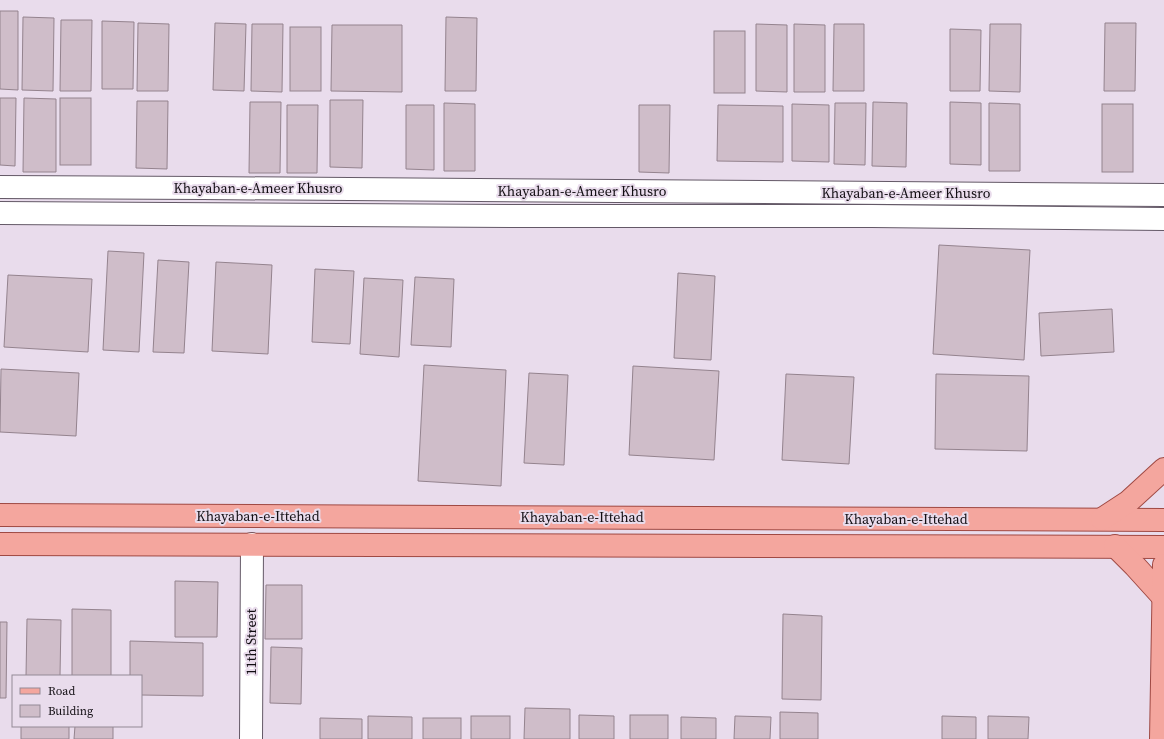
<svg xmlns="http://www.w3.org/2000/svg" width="1164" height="739" viewBox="0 0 1164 739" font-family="'Source Serif 4',serif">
	<rect width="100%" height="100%" fill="#e9dcec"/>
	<g fill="#cfbdc9" stroke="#94838e">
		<polygon points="0,11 18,11 18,90 0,89"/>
		<polygon points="23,17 54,18 53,91 22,90"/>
		<polygon points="446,17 477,18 476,91 445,91"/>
		<polygon points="61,20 92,20 91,91 60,91"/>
		<polygon points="102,21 134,22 133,89 102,89"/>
		<polygon points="138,23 169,24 168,91 137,91"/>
		<polygon points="215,23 246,24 244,91 213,90"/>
		<polygon points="1105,23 1136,23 1135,91 1104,91"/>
		<polygon points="252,24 283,24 282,92 251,91"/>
		<polygon points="756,24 787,25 787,92 756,91"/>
		<polygon points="794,24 825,25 825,92 794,92"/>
		<polygon points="834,24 864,24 864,91 833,91"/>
		<polygon points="990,24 1021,24 1020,92 989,91"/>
		<polygon points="332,25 402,25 402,92 331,91"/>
		<rect x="290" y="27" width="31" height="64"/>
		<polygon points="950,29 981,30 980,91 950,91"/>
		<rect x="714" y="31" width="31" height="62"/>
		<polygon points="0,98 16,98 15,166 0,165"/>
		<polygon points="24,98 56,99 56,172 23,172"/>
		<rect x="60" y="98" width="31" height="67"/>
		<polygon points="330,100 363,100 362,168 330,167"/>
		<polygon points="137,101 168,101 167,169 136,168"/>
		<polygon points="250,102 281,102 280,173 249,173"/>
		<polygon points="873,102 907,103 906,167 872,166"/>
		<polygon points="950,102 981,103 981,165 950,164"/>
		<polygon points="444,103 475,104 475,171 444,171"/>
		<polygon points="835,103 866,103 865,165 834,164"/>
		<polygon points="989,103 1020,104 1020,171 989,171"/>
		<polygon points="792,104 829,105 829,162 792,161"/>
		<rect x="1102" y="104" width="31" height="68"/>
		<polygon points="287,105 318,105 317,173 287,173"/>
		<polygon points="406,105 434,105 434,170 406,169"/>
		<polygon points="639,105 670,105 669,173 639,172"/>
		<polygon points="718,105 783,106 783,162 717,161"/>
		<polygon points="939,245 1030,250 1024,360 933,354"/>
		<polygon points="108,251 144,253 139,352 103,350"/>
		<polygon points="158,260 189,262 184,353 153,352"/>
		<polygon points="216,262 272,265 268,354 212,351"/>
		<polygon points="315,269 354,271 350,344 312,342"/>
		<polygon points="678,273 715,276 711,360 674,358"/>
		<polygon points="8,275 92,279 88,352 4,347"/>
		<polygon points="415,277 454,279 451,347 411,345"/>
		<polygon points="364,278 403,280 399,357 360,354"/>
		<polygon points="1112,309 1114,352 1041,356 1039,313"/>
		<polygon points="424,365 506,370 501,486 418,481"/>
		<polygon points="633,366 719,371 714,460 629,455"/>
		<polygon points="1,369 79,373 76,436 0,432"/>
		<polygon points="529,373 568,375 564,465 524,463"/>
		<polygon points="786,374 854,377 849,464 782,460"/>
		<polygon points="936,374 1029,376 1027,451 935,449"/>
		<polygon points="175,581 218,582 217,637 175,637"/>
		<polygon points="266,585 302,585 302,639 265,639"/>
		<polygon points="72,609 111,610 111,676 72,676"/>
		<polygon points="783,614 822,616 821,700 782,699"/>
		<polygon points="27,619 61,620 60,676 26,676"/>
		<polygon points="0,622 7,622 6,698 0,698"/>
		<polygon points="130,641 203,643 203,696 141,695 141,676 130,676"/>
		<polygon points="271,647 302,648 301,704 270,703"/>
		<polygon points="525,708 570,709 570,739 524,739"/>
		<polygon points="780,712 818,713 818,739 780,739"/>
		<polygon points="579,715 614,716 614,739 579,739"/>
		<rect x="630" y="715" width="38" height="24"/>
		<polygon points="368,716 412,717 412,739 368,739"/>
		<rect x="471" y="716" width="39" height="23"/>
		<polygon points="735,716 771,717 770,739 734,739"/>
		<polygon points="942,716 976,717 976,739 942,739"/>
		<polygon points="988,716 1029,717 1028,739 988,739"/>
		<polygon points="681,717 716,718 716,739 681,739"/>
		<polygon points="320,718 362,719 362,739 320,739"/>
		<rect x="423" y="718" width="38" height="21"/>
		<rect x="21" y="726" width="48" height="13"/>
		<polygon points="75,726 113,726 113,739 74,739"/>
	</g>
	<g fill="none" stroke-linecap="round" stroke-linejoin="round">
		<defs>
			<g id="minor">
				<polyline points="0,187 203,188 1164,195"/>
				<polyline points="0,213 521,216 872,216 1164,219"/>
				<polyline points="251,739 252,544"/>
			</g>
			<g id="major">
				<polyline points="0,515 1164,520"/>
				<polyline points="1102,519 1128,502 1164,469"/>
				<polyline points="0,544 1164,547"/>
				<polyline points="1115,546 1135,566 1164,598"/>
				<polyline points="1161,739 1164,565"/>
			</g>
		</defs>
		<use href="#minor" stroke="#645967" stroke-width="24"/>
		<use href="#major" stroke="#9f4943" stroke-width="24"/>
		<use href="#minor" stroke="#fff" stroke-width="22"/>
		<use href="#major" stroke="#f4a69e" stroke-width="22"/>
	</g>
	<g text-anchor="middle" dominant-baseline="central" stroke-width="4" stroke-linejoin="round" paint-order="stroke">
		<g font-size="14" fill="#110d12" stroke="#e9dcec">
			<text x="258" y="188">Khayaban-e-Ameer Khusro</text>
			<text x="582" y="191">Khayaban-e-Ameer Khusro</text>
			<text x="906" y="193">Khayaban-e-Ameer Khusro</text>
			<text x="258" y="516">Khayaban-e-Ittehad</text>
			<text x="582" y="517">Khayaban-e-Ittehad</text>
			<text x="906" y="519">Khayaban-e-Ittehad</text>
			<text transform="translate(251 642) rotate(-90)">11th Street</text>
		</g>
	</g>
	<rect x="12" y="675" width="130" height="52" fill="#e9dcec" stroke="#938995"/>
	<rect x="20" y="688" width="20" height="6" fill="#f4a69e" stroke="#938995"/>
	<text x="48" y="695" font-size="12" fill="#110d12">Road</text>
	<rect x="20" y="705" width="20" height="12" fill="#cfbdc9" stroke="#938995"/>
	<text x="48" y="715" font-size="12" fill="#110d12">Building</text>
</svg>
